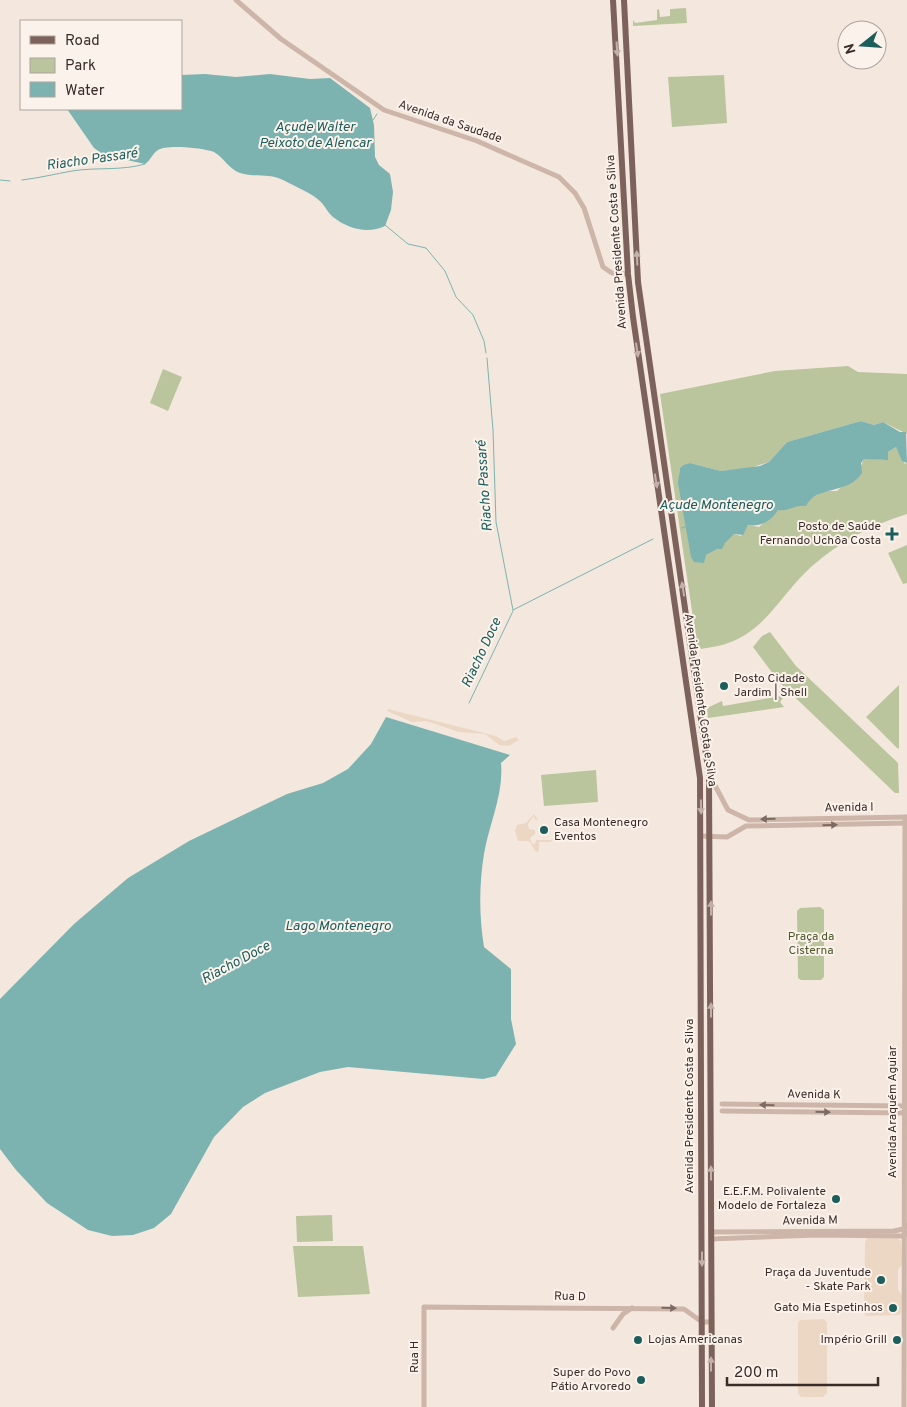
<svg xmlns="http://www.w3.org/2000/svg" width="907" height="1407" viewBox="0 0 907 1407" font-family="Overpass,sans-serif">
	<rect width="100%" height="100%" fill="#f4e8de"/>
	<g fill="#bac49d">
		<polygon points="686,8 687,23 633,26 633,20 635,23 657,20 657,10 659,9 660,17 670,16 670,9"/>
		<polygon points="724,75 727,123 672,127 668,77"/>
		<path d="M 848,366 L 858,372 L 907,374 L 907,434 L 883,422 L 874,425 L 861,421 L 787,442 L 769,462 L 747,469 L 721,471 L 690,463 L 680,468 L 679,477 L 706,555 L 734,534 L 741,536 L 748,525 L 759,527 L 778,510 L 800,505 L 824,491 L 837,491 L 860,469 L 864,458 L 884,460 L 888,452 L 896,447 L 905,464 L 907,463 L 907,514 C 871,525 839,542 811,567 C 784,591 766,629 731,642 C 722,646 711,647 701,649 L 697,645 L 660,394 L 775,371 Z"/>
		<polygon points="163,369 182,377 168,411 150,403"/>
		<polygon points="907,545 907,583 903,584 888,553"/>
		<polygon points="770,632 796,666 898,763 899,793 895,793 779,682 753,647 762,636"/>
		<polygon points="899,685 899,748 898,749 866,717"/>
		<polygon points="781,696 783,698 780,702 784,707 708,718 707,708 722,701 723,706"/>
		<polygon points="596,770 598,802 544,806 541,775"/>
		<polygon points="820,907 824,910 824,977 821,980 801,980 798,978 797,911 800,908"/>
		<polygon points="332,1215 333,1241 297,1242 296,1216"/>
		<polygon points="293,1246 363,1246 370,1294 298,1297"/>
	</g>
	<g fill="#ecd7c5">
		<polygon points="388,709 496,736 504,741 516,737 519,740 509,746 499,745 485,734 459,732 426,721 412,722 387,711"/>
		<polygon points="534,814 538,820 535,820 534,816 528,824 529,829 535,830 535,834 530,838 532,844 535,844 536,840 552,840 553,838 553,840 550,842 539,842 539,851 536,852 529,841 518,841 515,831 517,825 526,823"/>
		<polygon points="867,1238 897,1238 901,1241 902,1264 898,1270 898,1289 902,1296 901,1313 899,1315 866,1316 864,1312 865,1242"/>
		<polygon points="824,1319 827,1323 827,1393 823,1397 801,1397 798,1393 798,1323 800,1320"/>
	</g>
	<g fill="#7cb3b0">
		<path d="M 205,74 L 236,77 L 270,74 L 310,79 L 330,78 L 370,108 L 374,125 L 375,157 L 379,165 L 390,174 L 393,192 L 391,210 L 385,226 C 368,234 348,229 333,217 C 328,213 325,206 321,202 C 312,193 296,187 285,181 C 268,172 255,178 240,173 C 229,169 223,157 214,152 C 204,148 167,144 158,150 C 152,154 151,160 145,164 L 104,155 L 94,148 L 67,109 L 181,109 L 181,75 Z"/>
		<path d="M 861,421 L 874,425 L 883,422 L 900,432 L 906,432 L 907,463 L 902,461 L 896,447 L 888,452 L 888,460 L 864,459 L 861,463 L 862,473 C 848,495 816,485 806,506 C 796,504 788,512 778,510 C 771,521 761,527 748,525 L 743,535 L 734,534 L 725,543 L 722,549 L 717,549 L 706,555 L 704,563 L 694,562 L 691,557 L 678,483 L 680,468 L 684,465 L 690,463 L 721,471 L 760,466 L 769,462 L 787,442 Z"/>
		<path d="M 386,717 L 510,755 L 501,763 C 504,794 489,824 484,854 C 479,884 479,917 484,947 L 511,969 L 511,1019 L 516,1044 L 496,1076 L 483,1079 L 348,1067 L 320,1072 L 265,1093 L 243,1107 L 214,1137 L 171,1214 L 154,1228 L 133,1235 L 112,1236 L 88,1230 L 47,1203 L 16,1170 L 0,1149 L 0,999 L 74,924 L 128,878 L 189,841 L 287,794 L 323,783 L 348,769 L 371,744 Z"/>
	</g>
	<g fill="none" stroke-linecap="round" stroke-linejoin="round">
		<g stroke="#7cb3b0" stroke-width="1">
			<polyline points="373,120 377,114"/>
			<polyline points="0,180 10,181"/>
			<path d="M 22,180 C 39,178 55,174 72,171 C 96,167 122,171 145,164"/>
			<polyline points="385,225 408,244 426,248 445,271 456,297 473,315 484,341 486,353"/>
			<polyline points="487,358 493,430 496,522 513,610"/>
			<polyline points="682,528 687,526"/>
			<polyline points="513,610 653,539"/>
			<polyline points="469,703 513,611"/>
		</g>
		<g stroke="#cdb6a9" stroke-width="5">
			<polyline points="236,0 281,39 384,110 477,141 559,177 575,193 584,208 603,267 612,273 628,274"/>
			<polyline points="710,776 728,810 749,820 907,817"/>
			<polyline points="701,836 727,837 746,826 907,823"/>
			<polyline points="722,1104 907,1106"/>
			<polyline points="722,1111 907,1113"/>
			<polyline points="711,1232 894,1231 903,1229 907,1225"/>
			<polyline points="711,1239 816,1235 904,1236 907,1233"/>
			<polyline points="613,1328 623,1314 632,1308"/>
			<polyline points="424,1407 424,1307 684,1309 702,1322 711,1322"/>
			<polyline points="904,1407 905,817"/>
		</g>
		<g stroke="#7c625a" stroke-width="6">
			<polyline points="613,0 628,274 633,317 700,778 702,1407"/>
			<polyline points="624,0 638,282 709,775 712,1407"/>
		</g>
	</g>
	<defs><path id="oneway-solid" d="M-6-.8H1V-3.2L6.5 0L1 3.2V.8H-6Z" transform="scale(1.25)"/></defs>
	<g fill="#c2b1aa">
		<use href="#oneway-solid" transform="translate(617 49) rotate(86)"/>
		<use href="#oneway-solid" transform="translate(637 258) rotate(-93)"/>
		<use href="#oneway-solid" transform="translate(637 350) rotate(82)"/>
		<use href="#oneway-solid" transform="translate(656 481) rotate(81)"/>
		<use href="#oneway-solid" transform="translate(683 589) rotate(-99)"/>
		<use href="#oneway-solid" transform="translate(701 807) rotate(89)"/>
		<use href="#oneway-solid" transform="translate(711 908) rotate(-90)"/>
		<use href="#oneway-solid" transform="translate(711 1010) rotate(-90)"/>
		<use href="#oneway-solid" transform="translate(711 1173) rotate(-90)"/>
		<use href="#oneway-solid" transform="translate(702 1259) rotate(90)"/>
		<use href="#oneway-solid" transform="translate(711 1364) rotate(-90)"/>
	</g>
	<g fill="#7c6b63">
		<use href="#oneway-solid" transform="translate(768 819) rotate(179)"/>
		<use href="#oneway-solid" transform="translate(830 825) rotate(-1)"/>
		<use href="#oneway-solid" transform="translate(767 1105) rotate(-179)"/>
		<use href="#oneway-solid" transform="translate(823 1112) rotate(1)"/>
		<use href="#oneway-solid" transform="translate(669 1308) rotate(1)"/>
	</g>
	<g fill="#1c5e5c" stroke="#fbf2eb" stroke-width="2">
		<path d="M889.5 526.5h5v5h5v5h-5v5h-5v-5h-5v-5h5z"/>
		<circle cx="724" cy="686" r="5"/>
		<circle cx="544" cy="830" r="5"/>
		<circle cx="836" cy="1199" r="5"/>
		<circle cx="881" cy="1280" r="5"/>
		<circle cx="893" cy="1308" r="5"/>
		<circle cx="638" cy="1340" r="5"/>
		<circle cx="897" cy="1340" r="5"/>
		<circle cx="641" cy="1380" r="5"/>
	</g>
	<g text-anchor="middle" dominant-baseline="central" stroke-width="4" stroke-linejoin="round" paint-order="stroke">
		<g font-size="12" fill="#3a2d29" stroke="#fbf2eb">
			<text transform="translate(450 122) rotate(19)">Avenida da Saudade</text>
			<text transform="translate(617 242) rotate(-94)">Avenida Presidente Costa e Silva</text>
			<text transform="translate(700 700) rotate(82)">Avenida Presidente Costa e Silva</text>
			<text transform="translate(849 808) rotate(-1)">Avenida I</text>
			<text transform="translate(814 1095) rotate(1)">Avenida K</text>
			<text transform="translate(690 1106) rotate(-90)">Avenida Presidente Costa e Silva</text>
			<text transform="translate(893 1112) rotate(-90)">Avenida Araquém Aguiar</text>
			<text transform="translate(810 1221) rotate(-1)">Avenida M</text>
			<text transform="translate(570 1297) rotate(1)">Rua D</text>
			<text transform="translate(415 1357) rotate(-90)">Rua H</text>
		</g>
		<g font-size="12" fill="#3a2d29" stroke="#fbf2eb" text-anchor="end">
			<text x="881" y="527">Posto de Saúde<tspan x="881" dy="14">Fernando Uchôa Costa</tspan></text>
			<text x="734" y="679" text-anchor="start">Posto Cidade<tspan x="734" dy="14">Jardim | Shell</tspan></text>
			<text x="554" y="823" text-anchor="start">Casa Montenegro<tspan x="554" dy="14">Eventos</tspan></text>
			<text x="826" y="1192">E.E.F.M. Polivalente<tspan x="826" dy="14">Modelo de Fortaleza</tspan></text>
			<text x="871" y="1273">Praça da Juventude<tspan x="871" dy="14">- Skate Park</tspan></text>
			<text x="883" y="1308">Gato Mia Espetinhos</text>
			<text x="648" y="1340" text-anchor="start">Lojas Americanas</text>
			<text x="887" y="1340">Império Grill</text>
			<text x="631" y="1373">Super do Povo<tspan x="631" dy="14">Pátio Arvoredo</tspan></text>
		</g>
		<g font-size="12" fill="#4d5a2c" stroke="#fbf2eb">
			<text x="811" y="937">Praça da<tspan x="811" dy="14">Cisterna</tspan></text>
		</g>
		<g font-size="14" font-style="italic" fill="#1c5e5c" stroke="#fbf2eb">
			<text x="315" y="127">Açude Walter<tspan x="315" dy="16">Peixoto de Alencar</tspan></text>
			<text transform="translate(92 160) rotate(-8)">Riacho Passaré</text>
			<text transform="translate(485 486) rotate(-94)">Riacho Passaré</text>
			<text x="716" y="505">Açude Montenegro</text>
			<text transform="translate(482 653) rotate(-65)">Riacho Doce</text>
			<text x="338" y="926">Lago Montenegro</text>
			<text transform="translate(236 963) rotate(-28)">Riacho Doce</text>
		</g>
	</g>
	<rect x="20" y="20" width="162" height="90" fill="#fbf2eb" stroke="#aea39d"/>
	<rect x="30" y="36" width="25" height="8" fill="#7c625a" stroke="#aea39d"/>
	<text x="65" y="45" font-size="15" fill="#3a2d29">Road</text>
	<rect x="30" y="58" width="25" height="15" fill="#bac49d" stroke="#aea39d"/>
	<text x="65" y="70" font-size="15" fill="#3a2d29">Park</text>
	<rect x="30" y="82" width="25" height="15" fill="#7cb3b0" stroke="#aea39d"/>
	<text x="65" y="95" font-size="15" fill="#3a2d29">Water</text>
	<g transform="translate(862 45) rotate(253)"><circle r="24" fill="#fbf2eb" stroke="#aea39d"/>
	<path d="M0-4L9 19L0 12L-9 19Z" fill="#1c5e5c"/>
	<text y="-8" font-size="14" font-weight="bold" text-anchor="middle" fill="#3a2d29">N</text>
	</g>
	<path d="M727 1377v8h151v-8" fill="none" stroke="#3a2d29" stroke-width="2.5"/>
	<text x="734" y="1377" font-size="15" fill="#3a2d29" stroke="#fbf2eb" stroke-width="4" paint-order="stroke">200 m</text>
</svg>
